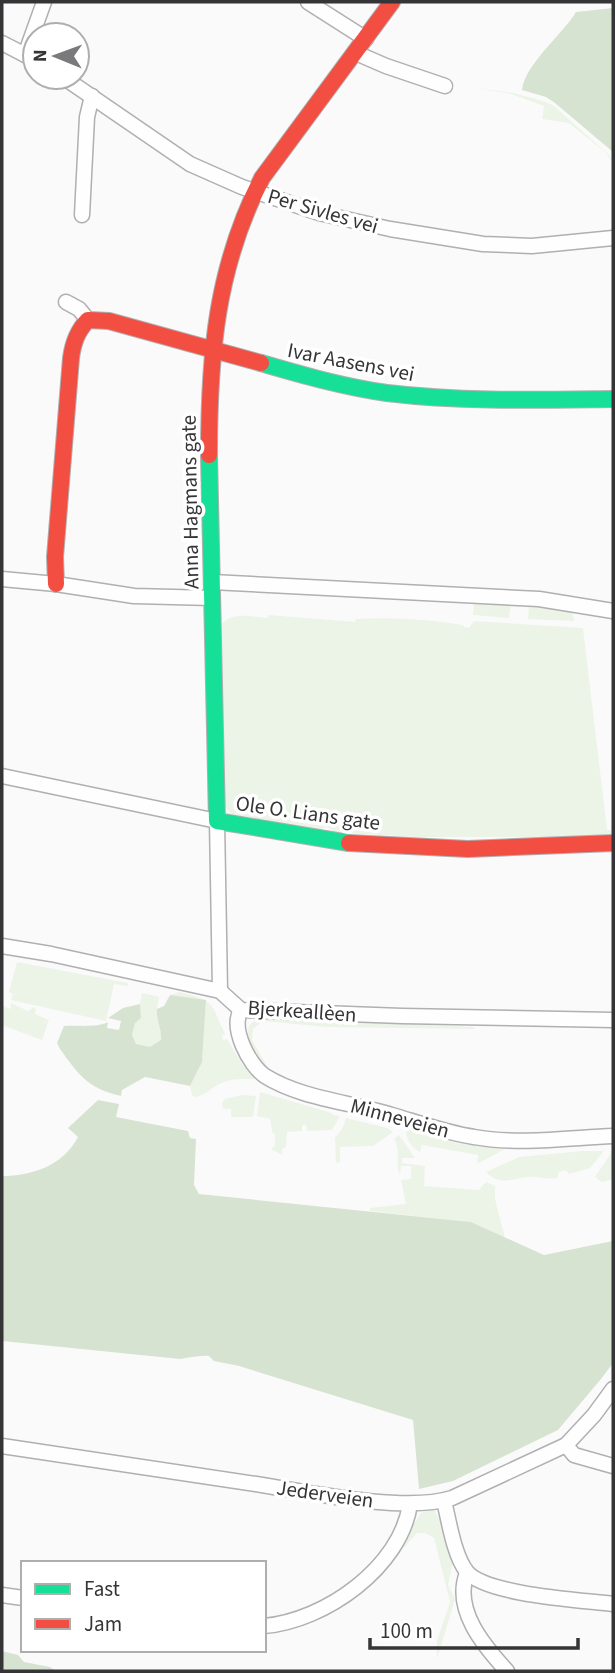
<svg xmlns="http://www.w3.org/2000/svg" width="615" height="1673" viewBox="0 0 615 1673" font-family="'Source Sans 3',sans-serif">
	<rect width="100%" height="100%" fill="#fbfafb"/>
	<g fill="#ebf4e7">
		<polygon points="469,87 514,93 546,102 554,106 609,155 613,163 605,152 569,123 542,119 544,106 511,94"/>
		<polygon points="474,601 511,604 509,618 473,615"/>
		<polygon points="529,605 572,611 574,621 528,619"/>
		<path d="M 268,615 L 355,622 L 356,619 C 391,617 428,619 463,625 L 464,627 L 469,628 L 474,621 L 583,628 L 607,830 L 611,830 L 611,834 L 536,839 L 529,837 L 415,837 L 332,832 L 331,829 L 324,827 L 321,830 L 231,814 L 225,806 L 222,624 C 232,611 252,617 267,618 Z"/>
		<polygon points="17,962 128,983 128,986 114,984 106,1021 11,1000 13,994 9,992"/>
		<path d="M 179,992 C 216,1001 210,1002 225,1034 L 222,1035 L 223,1040 L 227,1039 L 242,1064 L 257,1077 L 256,1079 C 244,1079 232,1078 221,1083 C 211,1088 206,1095 195,1097 L 192,1095 L 190,1086 L 202,1061 L 206,1001 L 170,995 Z"/>
		<polygon points="142,993 159,997 157,1009 162,1040 150,1047 136,1044 132,1035 135,1022 141,1018 140,1004"/>
		<polygon points="2,1002 5,1007 11,1009 11,1003 28,1011 34,1007 36,1010 35,1014 49,1020 42,1040 2,1025"/>
		<path d="M 261,1018 L 473,1027 L 475,1029 L 327,1027 L 263,1021 L 253,1029 L 252,1040 L 267,1066 L 263,1065 C 254,1051 235,1025 261,1018 Z"/>
		<polygon points="260,1092 332,1113 332,1115 340,1116 332,1130 307,1131 306,1125 302,1125 302,1131 287,1132 286,1147 282,1149 282,1155 271,1149 275,1146 275,1134 273,1134 270,1119 257,1116"/>
		<polygon points="242,1095 256,1096 253,1117 231,1117 231,1109 223,1109 222,1103 225,1099"/>
		<polygon points="346,1118 387,1128 393,1132 373,1146 340,1147 340,1162 336,1163 335,1138 342,1129"/>
		<path d="M 408,1129 L 453,1142 L 505,1149 L 477,1164 L 478,1155 L 422,1145 L 420,1152 C 412,1148 407,1140 406,1132 Z"/>
		<path d="M 399,1135 L 415,1158 L 402,1158 L 402,1163 L 425,1166 L 424,1186 L 479,1190 L 486,1182 L 495,1186 L 495,1199 L 505,1238 L 471,1222 L 370,1211 L 370,1208 L 406,1204 L 401,1180 L 411,1179 L 411,1166 L 401,1166 L 400,1175 C 395,1164 401,1149 394,1139 Z"/>
		<polygon points="613,1150 613,1179 602,1182 595,1177"/>
		<path d="M 582,1151 L 604,1151 L 590,1168 L 569,1174 L 566,1170 L 559,1172 L 557,1178 C 547,1180 538,1176 528,1177 C 512,1179 499,1186 486,1172 L 519,1157 Z"/>
		<polygon points="430,1509 435,1511 446,1535 453,1562 448,1585 455,1599 437,1659 437,1641 450,1602 434,1538 425,1533 417,1533 373,1582 417,1519 421,1513"/>
	</g>
	<g fill="#d7e3d1">
		<path d="M 613,8 L 613,152 L 555,103 L 546,97 L 522,90 C 525,64 562,35 576,12 Z"/>
		<path d="M 170,995 L 206,1000 L 202,1062 L 190,1086 L 145,1077 L 122,1090 L 121,1096 C 87,1088 79,1075 60,1049 L 57,1043 L 64,1026 C 79,1025 96,1028 108,1022 L 107,1028 L 119,1030 L 121,1021 L 108,1018 L 123,1008 L 140,1004 L 141,1018 L 135,1023 L 132,1035 L 136,1044 L 150,1047 L 161,1040 C 162,1028 156,1021 157,1009 L 164,1006 Z"/>
		<path d="M 98,1100 L 119,1104 L 116,1117 L 188,1131 L 190,1138 L 196,1139 L 194,1185 L 199,1194 L 471,1222 L 544,1255 L 613,1241 L 613,1363 L 601,1379 L 558,1430 L 453,1481 L 419,1489 L 413,1420 L 239,1366 L 214,1361 L 209,1356 C 198,1355 190,1358 180,1359 L 2,1341 L 2,1176 C 31,1176 63,1166 78,1137 L 68,1128 Z"/>
		<polygon points="2,1651 18,1655 24,1662 50,1667 55,1671 2,1671"/>
	</g>
	<g fill="none" stroke-linecap="round" stroke-linejoin="round">
		<defs>
			<g id="street">
				<polyline points="308,2 366,39"/>
				<polyline points="2,43 35,60"/>
				<polyline points="356,53 386,66 445,86"/>
				<polyline points="25,55 44,2"/>
				<polyline points="63,77 190,164 242,187 319,213 390,229 483,244 532,246 613,238"/>
				<polyline points="82,215 87,117 92,96"/>
				<polyline points="66,302 79,309 88,320"/>
				<polyline points="2,579 56,584 134,596 212,598"/>
				<polyline points="212,582 539,599 613,611"/>
				<polyline points="2,776 217,821 220,991"/>
				<polyline points="2,946 51,954 220,991 241,1010 402,1016 613,1020"/>
				<path d="M 241,1010 C 230,1028 249,1065 265,1076 C 302,1099 351,1102 392,1115 C 419,1123 447,1133 474,1137 C 520,1145 568,1138 613,1136"/>
				<polyline points="566,1445 574,1455 613,1466"/>
				<path d="M 2,1446 C 86,1459 171,1471 256,1484 C 307,1492 405,1513 452,1498 L 566,1445 L 594,1415 L 613,1389"/>
				<path d="M 444,1501 C 449,1521 454,1556 467,1572 C 487,1595 581,1600 613,1604"/>
				<path d="M 467,1573 C 453,1609 483,1645 507,1671"/>
				<polyline points="2,1595 23,1598"/>
				<path d="M 264,1626 C 325,1621 401,1567 410,1504"/>
			</g>
			<g id="fast">
				<path d="M 261,363 C 302,375 344,387 387,393 C 462,402 537,400 613,399"/>
				<polyline points="209,455 217,821 349,843"/>
			</g>
			<g id="jam">
				<path d="M 209,455 C 209,355 216,268 262,178 L 392,2"/>
				<path d="M 56,584 L 55,557 L 71,358 C 73,343 77,331 88,320 L 109,321 L 261,363"/>
				<polyline points="349,843 468,849 613,843"/>
			</g>
		</defs>
		<use href="#street" stroke="#b0afb1" stroke-width="17"/>
		<use href="#fast" stroke="#b0afb1" stroke-width="18"/>
		<use href="#jam" stroke="#b0afb1" stroke-width="18"/>
		<use href="#street" stroke="#fefefe" stroke-width="14"/>
		<use href="#fast" stroke="#16e098" stroke-width="16"/>
		<use href="#jam" stroke="#f24e42" stroke-width="16"/>
	</g>
	<g text-anchor="middle" dominant-baseline="central" stroke-width="7" stroke-linejoin="round" paint-order="stroke">
		<g font-size="21" fill="#353436" stroke="#fff">
			<text transform="translate(323 211) rotate(16)">Per Sivles vei</text>
			<text transform="translate(351 362) rotate(11)">Ivar Aasens vei</text>
			<text transform="translate(190 502) rotate(-91)">Anna Hagmans gate</text>
			<text transform="translate(308 813) rotate(8)">Ole O. Lians gate</text>
			<text transform="translate(302 1011) rotate(4)">Bjerkeallèen</text>
			<text transform="translate(400 1118) rotate(15)">Minneveien</text>
			<text transform="translate(325 1494) rotate(8)">Jederveien</text>
		</g>
	</g>
	<rect width="615" height="1673" fill="none" stroke="#353436" stroke-width="7"/>
	<rect x="21" y="1561" width="245" height="91" fill="#ffffff" stroke="#aeaeaf" stroke-width="2"/>
	<rect x="35" y="1584" width="35" height="10" fill="#16e098" stroke="#aeaeaf" stroke-width="2"/>
	<text x="84" y="1596" font-size="21" fill="#353436">Fast</text>
	<rect x="35" y="1619" width="35" height="10" fill="#f24e42" stroke="#aeaeaf" stroke-width="2"/>
	<text x="84" y="1631" font-size="21" fill="#353436">Jam</text>
	<g transform="translate(56 56) rotate(271)"><circle r="33" fill="#ffffff" stroke="#aeaeaf" stroke-width="2"/>
	<path d="M0-5L12 26L0 18L-12 26Z" fill="#7a797b"/>
	<text y="-10" font-size="19" font-weight="bold" text-anchor="middle" fill="#353436">N</text>
	</g>
	<path d="M370 1638v10h208v-10" fill="none" stroke="#353436" stroke-width="3.5"/>
	<text x="380" y="1638" font-size="21" fill="#353436" stroke="#ffffff" stroke-width="5" paint-order="stroke">100 m</text>
</svg>
